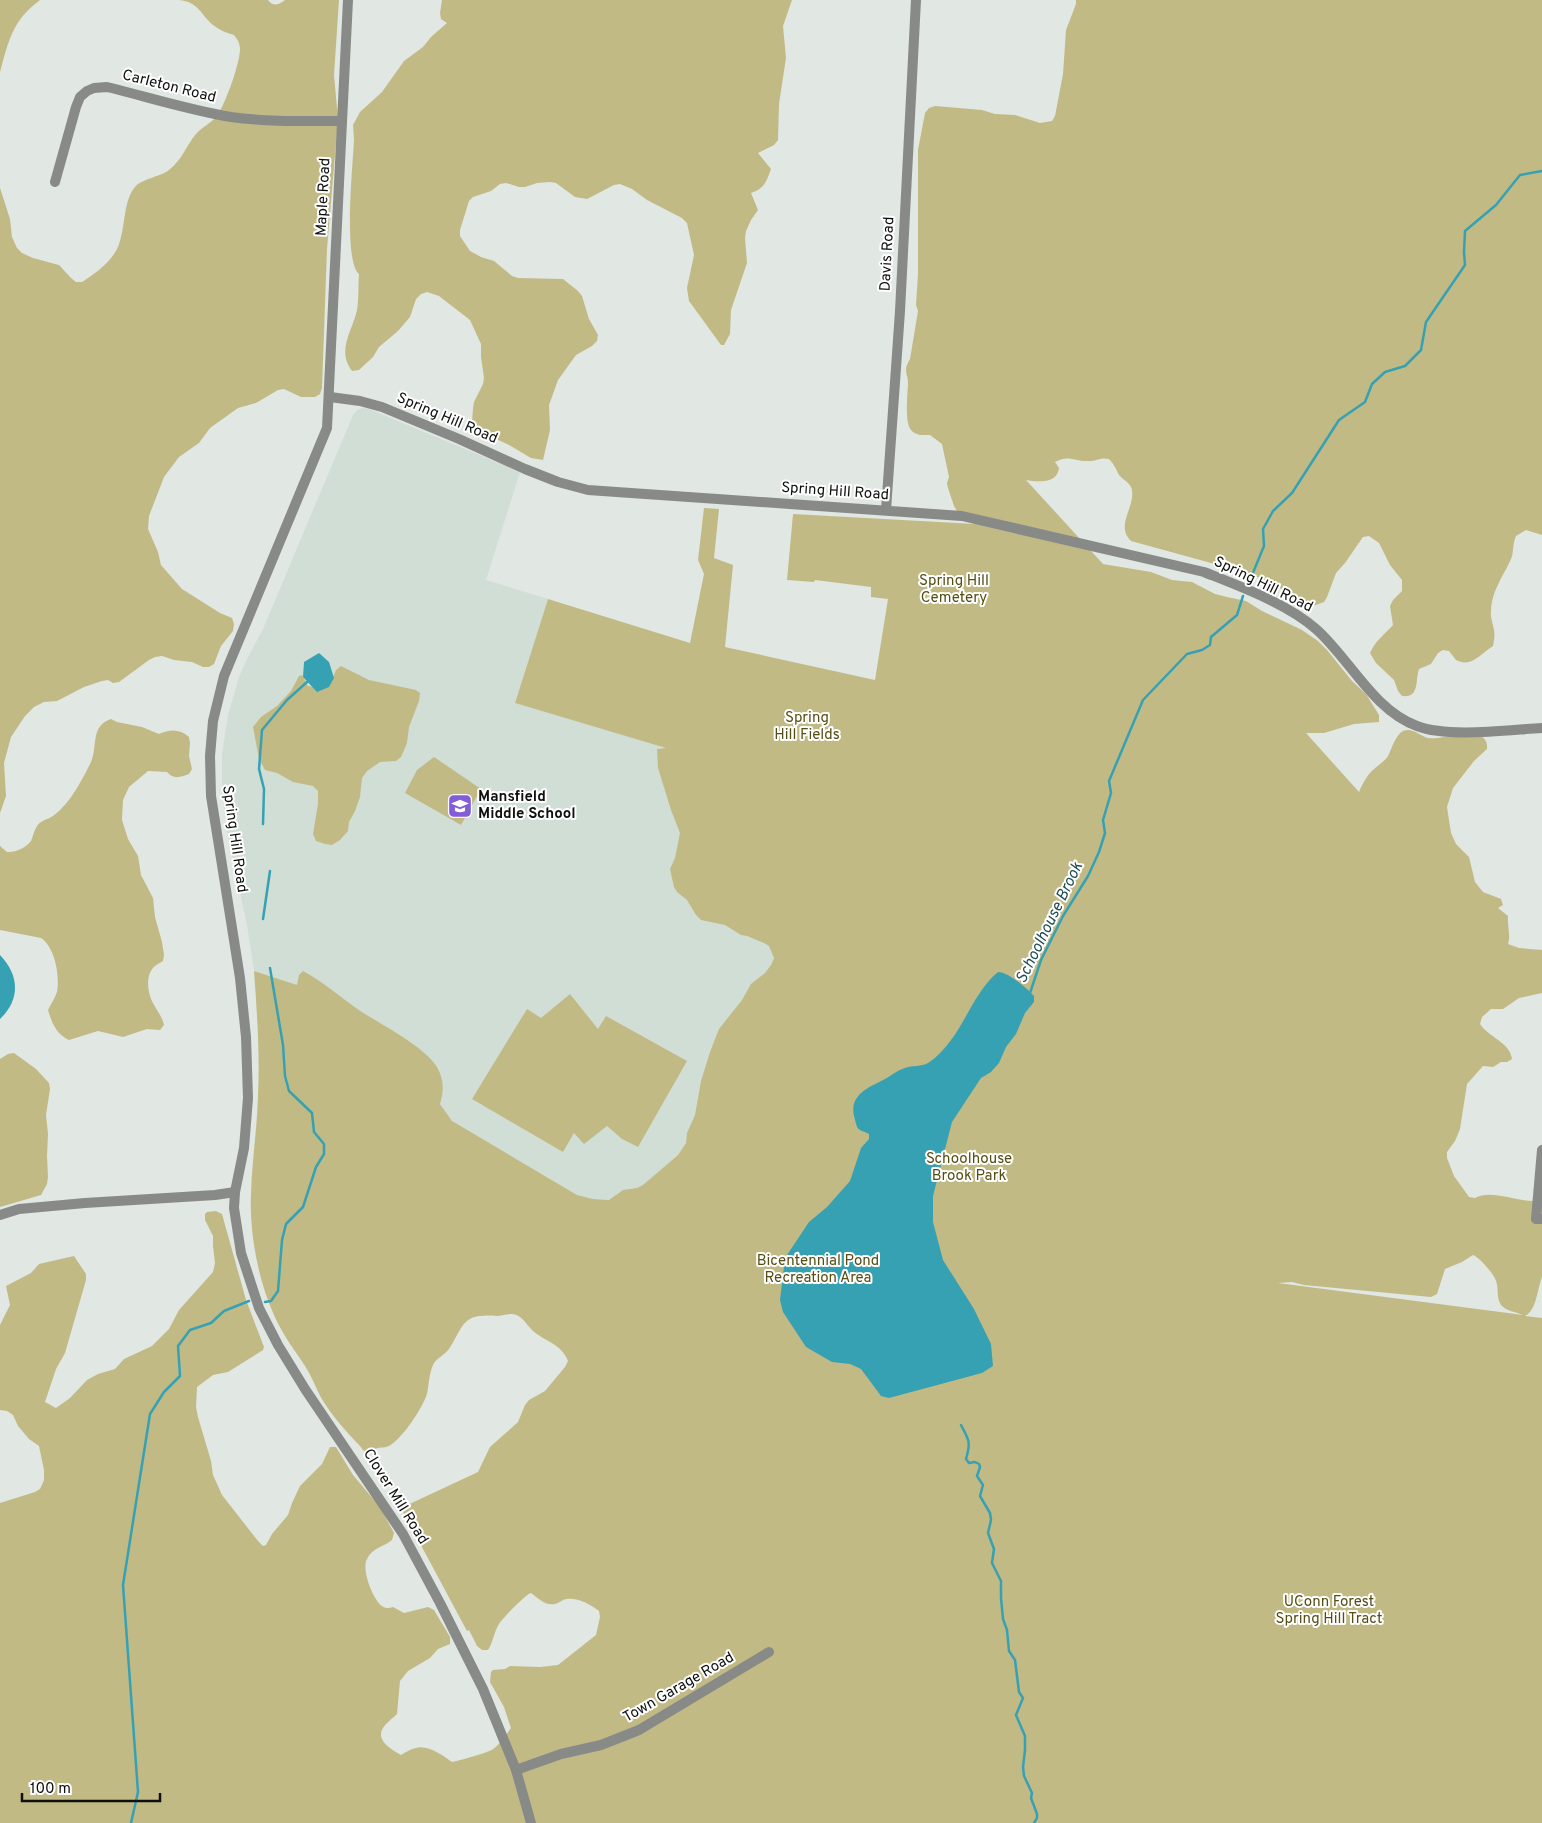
<svg xmlns="http://www.w3.org/2000/svg" width="1542" height="1823" viewBox="0 0 1542 1823" font-family="Overpass,sans-serif">
	<rect width="100%" height="100%" fill="#e1e7e3"/>
	<polygon fill="#d1ded6" points="363,408 369,409 520,472 486,580 548,599 515,703 703,758 698,794 778,934 773,961 696,1125 682,1150 673,1161 645,1187 610,1200 593,1199 577,1195 458,1126 448,1117 437,1098 276,978 254,971 247,925 228,836 222,794 222,754 228,715 239,677 247,659 263,629 353,415 357,410"/>
	<g fill="#c2ba85" fill-rule="evenodd">
		<path d="M 0,0 L 40,0 C 12,21 9,40 0,72 Z"/>
		<path d="M 179,0 L 268,0 C 273,7 279,5 285,0 L 339,0 L 334,75 L 338,119 L 327,249 L 322,388 L 320,394 L 315,397 L 301,397 L 284,389 L 278,390 L 256,403 L 238,408 L 210,428 L 199,443 L 179,457 L 164,477 L 149,516 L 148,529 L 158,552 L 161,565 L 182,589 L 220,613 L 232,618 L 234,624 L 233,631 L 221,646 L 214,664 L 209,667 L 203,667 L 192,662 L 174,660 L 162,656 L 155,657 L 149,660 L 119,682 L 113,683 L 108,680 L 102,681 L 84,687 L 57,701 L 44,702 L 34,707 L 25,716 L 11,737 L 4,763 L 6,796 L 0,813 L 0,188 L 10,219 L 12,237 L 17,248 L 22,253 L 33,258 L 59,265 L 71,278 L 76,282 L 82,282 C 97,272 115,260 120,241 C 125,226 124,199 135,187 C 141,179 160,177 169,170 C 182,160 186,146 196,134 C 202,127 211,123 216,117 C 225,106 240,63 240,49 C 240,43 237,39 234,35 C 226,33 220,30 213,25 C 200,14 199,2 179,0 Z"/>
		<path d="M 442,0 L 792,0 L 783,26 L 786,58 L 779,104 L 778,140 L 774,145 L 758,153 L 771,169 C 766,182 765,188 751,193 L 758,210 L 751,220 L 746,231 L 745,238 L 747,263 L 731,310 L 730,334 L 724,345 L 721,345 L 689,301 L 687,288 L 694,255 L 687,223 L 682,218 L 647,200 L 632,189 L 620,184 L 614,185 L 587,199 L 575,197 L 556,183 L 550,182 L 537,183 L 525,187 L 519,187 L 506,183 L 500,184 L 491,191 L 473,197 L 469,201 L 460,230 L 460,236 L 470,251 L 481,257 L 494,261 L 512,276 L 518,278 L 563,279 L 578,291 L 582,296 L 589,319 L 598,335 L 597,341 L 592,346 L 576,355 L 558,380 L 549,405 L 550,430 L 543,460 L 531,458 L 509,445 L 475,429 L 472,422 L 473,408 L 474,402 L 483,384 L 484,378 L 481,357 L 481,344 L 470,320 L 439,296 L 427,292 L 421,294 L 416,299 L 410,317 L 398,331 L 379,347 L 373,357 L 359,370 L 352,371 C 336,350 353,330 357,310 C 359,299 358,286 359,274 C 343,261 353,163 354,140 L 353,125 L 360,112 L 382,92 L 404,61 L 423,47 L 431,37 L 447,23 L 441,19 L 440,13 Z"/>
		<path d="M 1076,0 L 1542,0 L 1542,535 L 1526,530 L 1516,536 C 1512,545 1514,553 1511,559 C 1503,577 1492,590 1491,611 C 1490,617 1493,624 1494,630 C 1495,635 1494,641 1493,646 C 1480,654 1472,668 1456,660 L 1449,651 L 1443,650 L 1438,653 L 1431,664 L 1419,669 C 1415,681 1420,698 1402,696 L 1398,691 L 1394,680 L 1376,663 L 1370,653 C 1376,640 1384,635 1393,625 L 1390,606 L 1393,600 L 1402,591 L 1402,580 L 1390,565 L 1379,543 L 1369,536 L 1363,537 L 1345,563 L 1336,573 L 1327,597 L 1324,602 L 1313,606 L 1307,604 L 1292,594 L 1251,574 L 1131,541 C 1115,525 1135,508 1132,490 C 1131,483 1123,480 1119,475 C 1116,469 1114,464 1109,459 C 1101,457 1097,461 1089,461 C 1075,462 1069,454 1055,462 L 1059,468 C 1057,484 1038,482 1026,480 L 1103,564 L 1151,572 L 1172,580 L 1192,582 L 1215,594 L 1227,597 L 1246,601 L 1262,611 L 1302,630 L 1318,641 L 1327,650 L 1352,681 L 1366,694 L 1379,715 L 1379,722 L 1354,724 L 1324,733 L 1306,733 L 1359,792 C 1362,785 1367,775 1373,770 C 1378,765 1386,761 1389,754 C 1392,747 1396,735 1403,731 C 1412,727 1420,736 1428,738 C 1441,741 1490,722 1487,749 L 1474,761 L 1453,788 L 1447,807 L 1451,833 L 1456,844 L 1469,857 L 1475,882 L 1483,892 L 1501,899 L 1503,905 L 1498,908 L 1508,916 C 1507,926 1511,934 1508,944 L 1519,948 L 1542,950 L 1542,993 L 1519,998 L 1503,1009 L 1491,1009 L 1482,1017 L 1480,1024 C 1488,1037 1510,1042 1512,1059 L 1507,1062 L 1501,1062 L 1493,1067 L 1483,1066 L 1467,1084 L 1460,1129 L 1455,1141 L 1447,1152 L 1447,1158 L 1454,1176 L 1469,1197 L 1475,1198 C 1493,1188 1522,1205 1542,1200 L 1542,1277 C 1537,1289 1537,1310 1525,1316 L 1542,1318 L 1542,1823 L 0,1823 L 0,1503 L 35,1492 L 40,1489 L 44,1480 L 44,1470 L 39,1446 L 29,1439 L 18,1426 L 13,1415 L 7,1411 L 0,1410 L 0,1325 L 10,1305 L 6,1286 L 31,1273 L 39,1264 L 74,1256 L 86,1274 L 86,1280 L 65,1353 L 56,1369 L 45,1402 L 56,1408 L 70,1398 L 87,1380 L 98,1374 L 115,1369 L 124,1359 L 152,1346 L 169,1329 L 179,1310 L 213,1272 L 215,1263 L 213,1246 L 213,1236 L 205,1220 L 205,1214 L 207,1212 L 216,1211 L 222,1214 L 246,1300 L 264,1347 L 263,1350 L 228,1372 L 213,1375 L 197,1387 L 196,1407 L 198,1417 L 211,1461 L 213,1475 L 222,1495 L 258,1541 L 263,1546 L 266,1545 L 272,1534 L 288,1515 L 292,1503 L 300,1486 L 322,1464 L 330,1447 L 336,1447 L 353,1475 L 380,1507 L 394,1533 L 392,1540 C 383,1547 372,1548 367,1559 C 361,1569 373,1600 382,1606 C 386,1609 389,1608 393,1607 L 404,1613 L 428,1607 L 434,1610 L 450,1637 L 450,1644 L 438,1649 L 430,1658 L 408,1671 L 400,1681 L 397,1714 C 393,1718 386,1723 383,1728 C 375,1741 393,1750 401,1755 C 406,1752 411,1749 416,1748 C 427,1744 444,1756 452,1762 C 458,1761 490,1752 493,1749 C 500,1744 506,1735 511,1728 L 504,1707 L 490,1682 L 491,1672 L 493,1670 L 505,1669 L 510,1666 L 540,1667 L 558,1665 L 596,1635 L 600,1617 L 599,1611 C 590,1604 577,1597 566,1599 C 562,1600 559,1603 555,1604 C 545,1606 538,1598 531,1593 C 526,1594 502,1619 499,1624 C 494,1632 493,1642 488,1650 L 482,1650 L 477,1646 L 469,1630 L 467,1631 L 401,1508 L 478,1472 L 490,1447 L 518,1422 L 525,1405 L 529,1400 L 545,1391 L 565,1367 L 568,1361 C 561,1343 545,1342 532,1330 C 526,1324 521,1314 512,1314 C 507,1314 502,1316 497,1316 C 462,1313 465,1324 449,1349 C 445,1355 436,1358 433,1365 C 429,1374 429,1384 427,1394 C 422,1409 402,1439 389,1446 C 385,1448 381,1447 378,1448 C 372,1450 370,1452 364,1451 C 358,1443 352,1438 346,1431 C 339,1423 331,1413 325,1404 C 318,1394 314,1381 308,1371 C 300,1357 289,1344 281,1329 C 260,1291 249,1237 251,1194 C 252,1161 257,1129 258,1096 C 260,1054 257,1013 254,971 L 297,985 L 299,975 L 303,971 C 322,981 338,995 356,1008 C 379,1024 422,1044 437,1067 C 444,1079 444,1091 440,1104 L 452,1121 L 577,1195 L 593,1199 L 609,1200 L 623,1190 L 637,1188 L 643,1185 L 678,1155 L 686,1143 L 687,1133 L 695,1115 L 701,1081 L 710,1052 L 719,1029 L 742,1000 L 751,984 L 765,973 L 771,965 L 774,958 L 769,946 L 764,943 L 747,936 L 741,935 L 725,925 L 701,920 L 696,915 L 687,900 L 677,892 L 674,887 L 670,869 L 675,858 L 680,833 L 671,810 L 658,768 L 657,749 L 666,748 L 515,703 L 548,599 L 690,643 L 704,574 L 698,560 L 704,508 L 719,509 L 714,558 L 733,565 L 725,647 L 875,680 L 888,599 L 871,597 L 871,587 L 815,580 L 814,582 L 787,580 L 793,514 L 975,524 L 957,511 L 954,506 L 948,488 L 947,483 L 949,477 L 942,444 L 930,435 C 923,435 916,436 911,430 C 904,421 908,393 908,382 C 908,378 906,374 906,370 C 906,366 908,362 910,359 L 918,311 L 916,305 L 918,274 L 918,150 L 925,113 L 929,108 L 935,106 L 982,110 L 995,114 L 1015,115 L 1040,123 L 1052,121 L 1055,116 L 1063,74 L 1066,30 L 1076,4 ZM 1473,1255 C 1479,1257 1494,1274 1496,1281 C 1499,1289 1496,1297 1501,1305 C 1506,1311 1516,1312 1523,1315 L 1278,1283 L 1292,1282 L 1304,1285 L 1431,1297 L 1437,1294 L 1445,1269 L 1462,1262 Z"/>
		<polygon points="341,666 369,680 416,690 420,693 419,701 409,727 407,743 401,757 396,761 380,762 367,771 362,778 360,797 355,811 349,822 348,831 340,840 332,845 325,844 316,841 313,834 318,804 318,791 313,786 293,782 277,773 265,770 259,759 253,727 261,717 277,706 291,691 299,676 302,675 308,686 318,688 331,683 336,670"/>
		<path d="M 111,719 L 117,722 L 142,727 L 159,734 C 170,729 180,729 189,737 L 190,743 L 189,756 L 192,769 L 189,774 C 180,777 174,780 167,772 L 148,771 L 129,787 L 123,800 L 122,820 L 128,839 L 138,856 L 141,875 L 153,898 L 155,917 L 162,942 L 164,955 L 163,961 C 160,963 155,965 153,968 C 145,977 148,994 153,1003 C 157,1011 162,1016 164,1025 L 160,1030 L 147,1029 L 123,1037 L 98,1031 L 69,1040 C 56,1034 52,1023 48,1010 C 51,1004 55,998 57,992 C 60,976 55,947 41,938 L 0,930 L 0,846 L 7,852 C 15,853 27,847 31,841 C 33,836 34,831 37,826 C 41,820 47,820 53,816 C 70,804 82,780 91,762 C 98,746 90,726 111,719 Z"/>
		<polygon points="434,757 481,789 461,825 405,793 417,770"/>
		<polygon points="570,994 598,1029 606,1016 687,1061 638,1147 622,1139 607,1126 584,1144 574,1133 563,1152 472,1099 527,1009 541,1018"/>
		<polygon points="14,1053 36,1069 49,1083 50,1089 46,1115 48,1134 47,1156 48,1177 47,1184 41,1195 0,1207 0,1059 8,1054"/>
	</g>
	<g fill="#37a1b4">
		<polygon points="319,653 329,662 334,678 329,687 317,692 303,677 304,662"/>
		<path d="M 0,955 C 20,976 20,1000 0,1019 Z"/>
		<path d="M 998,972 C 1008,972 1027,988 1034,996 L 1034,1002 L 1025,1013 L 1016,1034 L 1006,1047 L 999,1063 L 991,1072 L 981,1078 L 952,1122 L 933,1196 L 933,1222 L 943,1260 L 974,1309 L 991,1344 L 993,1366 L 982,1373 L 889,1398 L 881,1396 L 861,1369 L 850,1364 L 832,1362 L 806,1347 L 783,1312 L 780,1300 L 785,1258 L 809,1222 L 827,1207 L 850,1181 L 861,1148 L 869,1139 L 869,1134 C 856,1128 858,1131 854,1116 C 849,1094 870,1087 885,1079 C 892,1075 898,1070 905,1068 C 913,1065 921,1067 928,1063 C 933,1060 938,1055 942,1051 C 965,1027 973,993 998,972 Z"/>
	</g>
	<g fill="none" stroke-linecap="round" stroke-linejoin="round">
		<g stroke="#37a1b4" stroke-width="2.5">
			<polyline points="1250,580 1264,546 1263,529 1273,511 1292,493 1339,420 1365,402 1372,384 1385,372 1405,366 1421,350 1426,322 1465,265 1464,252 1465,231 1496,205 1520,175 1542,171"/>
			<polyline points="263,824 264,789 259,769 262,730 287,700 307,682"/>
			<polyline points="263,919 270,871"/>
			<polyline points="1030,993 1041,960 1063,916 1088,876 1099,852 1105,833 1103,820 1111,793 1109,781 1143,700 1187,654 1202,650 1210,645 1211,637 1237,615 1243,596"/>
			<polyline points="265,1302 271,1301 278,1291 282,1240 286,1224 303,1207 316,1167 324,1154 324,1144 314,1132 312,1113 289,1091 285,1076 283,1045 270,968"/>
			<path d="M 961,1425 C 969,1440 971,1442 966,1459 L 969,1463 L 975,1462 L 979,1464 L 980,1467 L 977,1476 L 983,1485 L 980,1496 L 990,1513 L 991,1520 L 988,1533 L 994,1549 L 992,1563 L 1001,1581 L 1001,1598 L 1003,1619 L 1007,1630 L 1009,1651 L 1015,1660 L 1019,1692 L 1023,1698 L 1016,1715 L 1025,1736 L 1025,1750 L 1023,1767 L 1024,1776 L 1032,1793 L 1031,1798 L 1037,1814 L 1037,1818 L 1034,1823"/>
			<polyline points="131,1823 138,1792 123,1585 150,1414 164,1392 180,1376 178,1346 190,1330 211,1323 224,1311 249,1301"/>
		</g>
		<g stroke="#888a87" stroke-width="10">
			<polyline points="348,0 327,428 224,676 213,721 210,756 211,796 240,978 246,1037 248,1098 244,1148 235,1192 234,1208 241,1253 259,1308 278,1345 305,1389 403,1534 440,1603 483,1689 516,1770 531,1823"/>
			<path d="M 55,182 L 76,107 L 80,97 L 87,91 L 94,88 L 107,87 C 148,97 189,110 231,117 C 267,122 305,121 342,121"/>
			<path d="M 330,397 L 360,401 L 382,407 L 459,439 L 525,469 L 558,482 L 588,490 L 962,516 L 1204,572 C 1239,586 1288,604 1316,629 C 1349,658 1374,711 1417,726 C 1448,738 1507,730 1542,728"/>
			<polyline points="886,510 900,311 916,0"/>
			<polyline points="1542,1150 1536,1219 1542,1219"/>
			<polyline points="0,1215 19,1209 85,1203 215,1195 235,1192"/>
			<polyline points="516,1770 561,1754 601,1745 639,1730 769,1652"/>
		</g>
	</g>
	<defs>
		<symbol id="school-square" viewBox="-11 -11 22 22"><rect x="-9" y="-9" width="18" height="18" rx="4" fill="#825dd7" stroke="#fff"/><path d="M0-5L7-2L0 1L-7-2ZM-4 1L0 2.5L4 1V4Q0 6-4 4Z" fill="#fff"/></symbol>
	</defs>
	<g fill-rule="evenodd">
		<use href="#school-square" x="446" y="792" width="28" height="28"/>
	</g>
	<g text-anchor="middle" dominant-baseline="central" stroke-width="4" stroke-linejoin="round" paint-order="stroke">
		<g font-size="15" fill="#0e100f" stroke="#fff">
			<text transform="translate(169 87) rotate(14)">Carleton Road</text>
			<text transform="translate(324 197) rotate(-87)">Maple Road</text>
			<text transform="translate(888 254) rotate(-87)">Davis Road</text>
			<text transform="translate(447 419) rotate(23)">Spring Hill Road</text>
			<text transform="translate(835 492) rotate(4)">Spring Hill Road</text>
			<text transform="translate(1263 585) rotate(26)">Spring Hill Road</text>
			<text transform="translate(234 839) rotate(82)">Spring Hill Road</text>
			<text transform="translate(395 1497) rotate(58)">Clover Mill Road</text>
			<text transform="translate(679 1688) rotate(-30)">Town Garage Road</text>
		</g>
		<g font-size="15" fill="#564e13" stroke="#fff">
			<text x="954" y="581">Spring Hill<tspan x="954" dy="17">Cemetery</tspan></text>
			<text x="807" y="718">Spring<tspan x="807" dy="17">Hill Fields</tspan></text>
			<text x="969" y="1159">Schoolhouse<tspan x="969" dy="17">Brook Park</tspan></text>
			<text x="818" y="1261">Bicentennial Pond<tspan x="818" dy="17">Recreation Area</tspan></text>
			<text x="1329" y="1602">UConn Forest<tspan x="1329" dy="17">Spring Hill Tract</tspan></text>
		</g>
		<g font-size="15" font-weight="bold" fill="#0e100f" stroke="#fff" text-anchor="start">
			<text x="478" y="797">Mansfield<tspan x="478" dy="17">Middle School</tspan></text>
		</g>
		<g font-size="16" font-style="italic" fill="#1f4d55" stroke="#fff">
			<text transform="translate(1050 923) rotate(-64)">Schoolhouse Brook</text>
		</g>
	</g>
	<path d="M22 1793v8h138v-8" fill="none" stroke="#0e100f" stroke-width="2.5"/>
	<text x="30" y="1793" font-size="15" fill="#0e100f" stroke="#ffffff" stroke-width="4" paint-order="stroke">100 m</text>
</svg>
